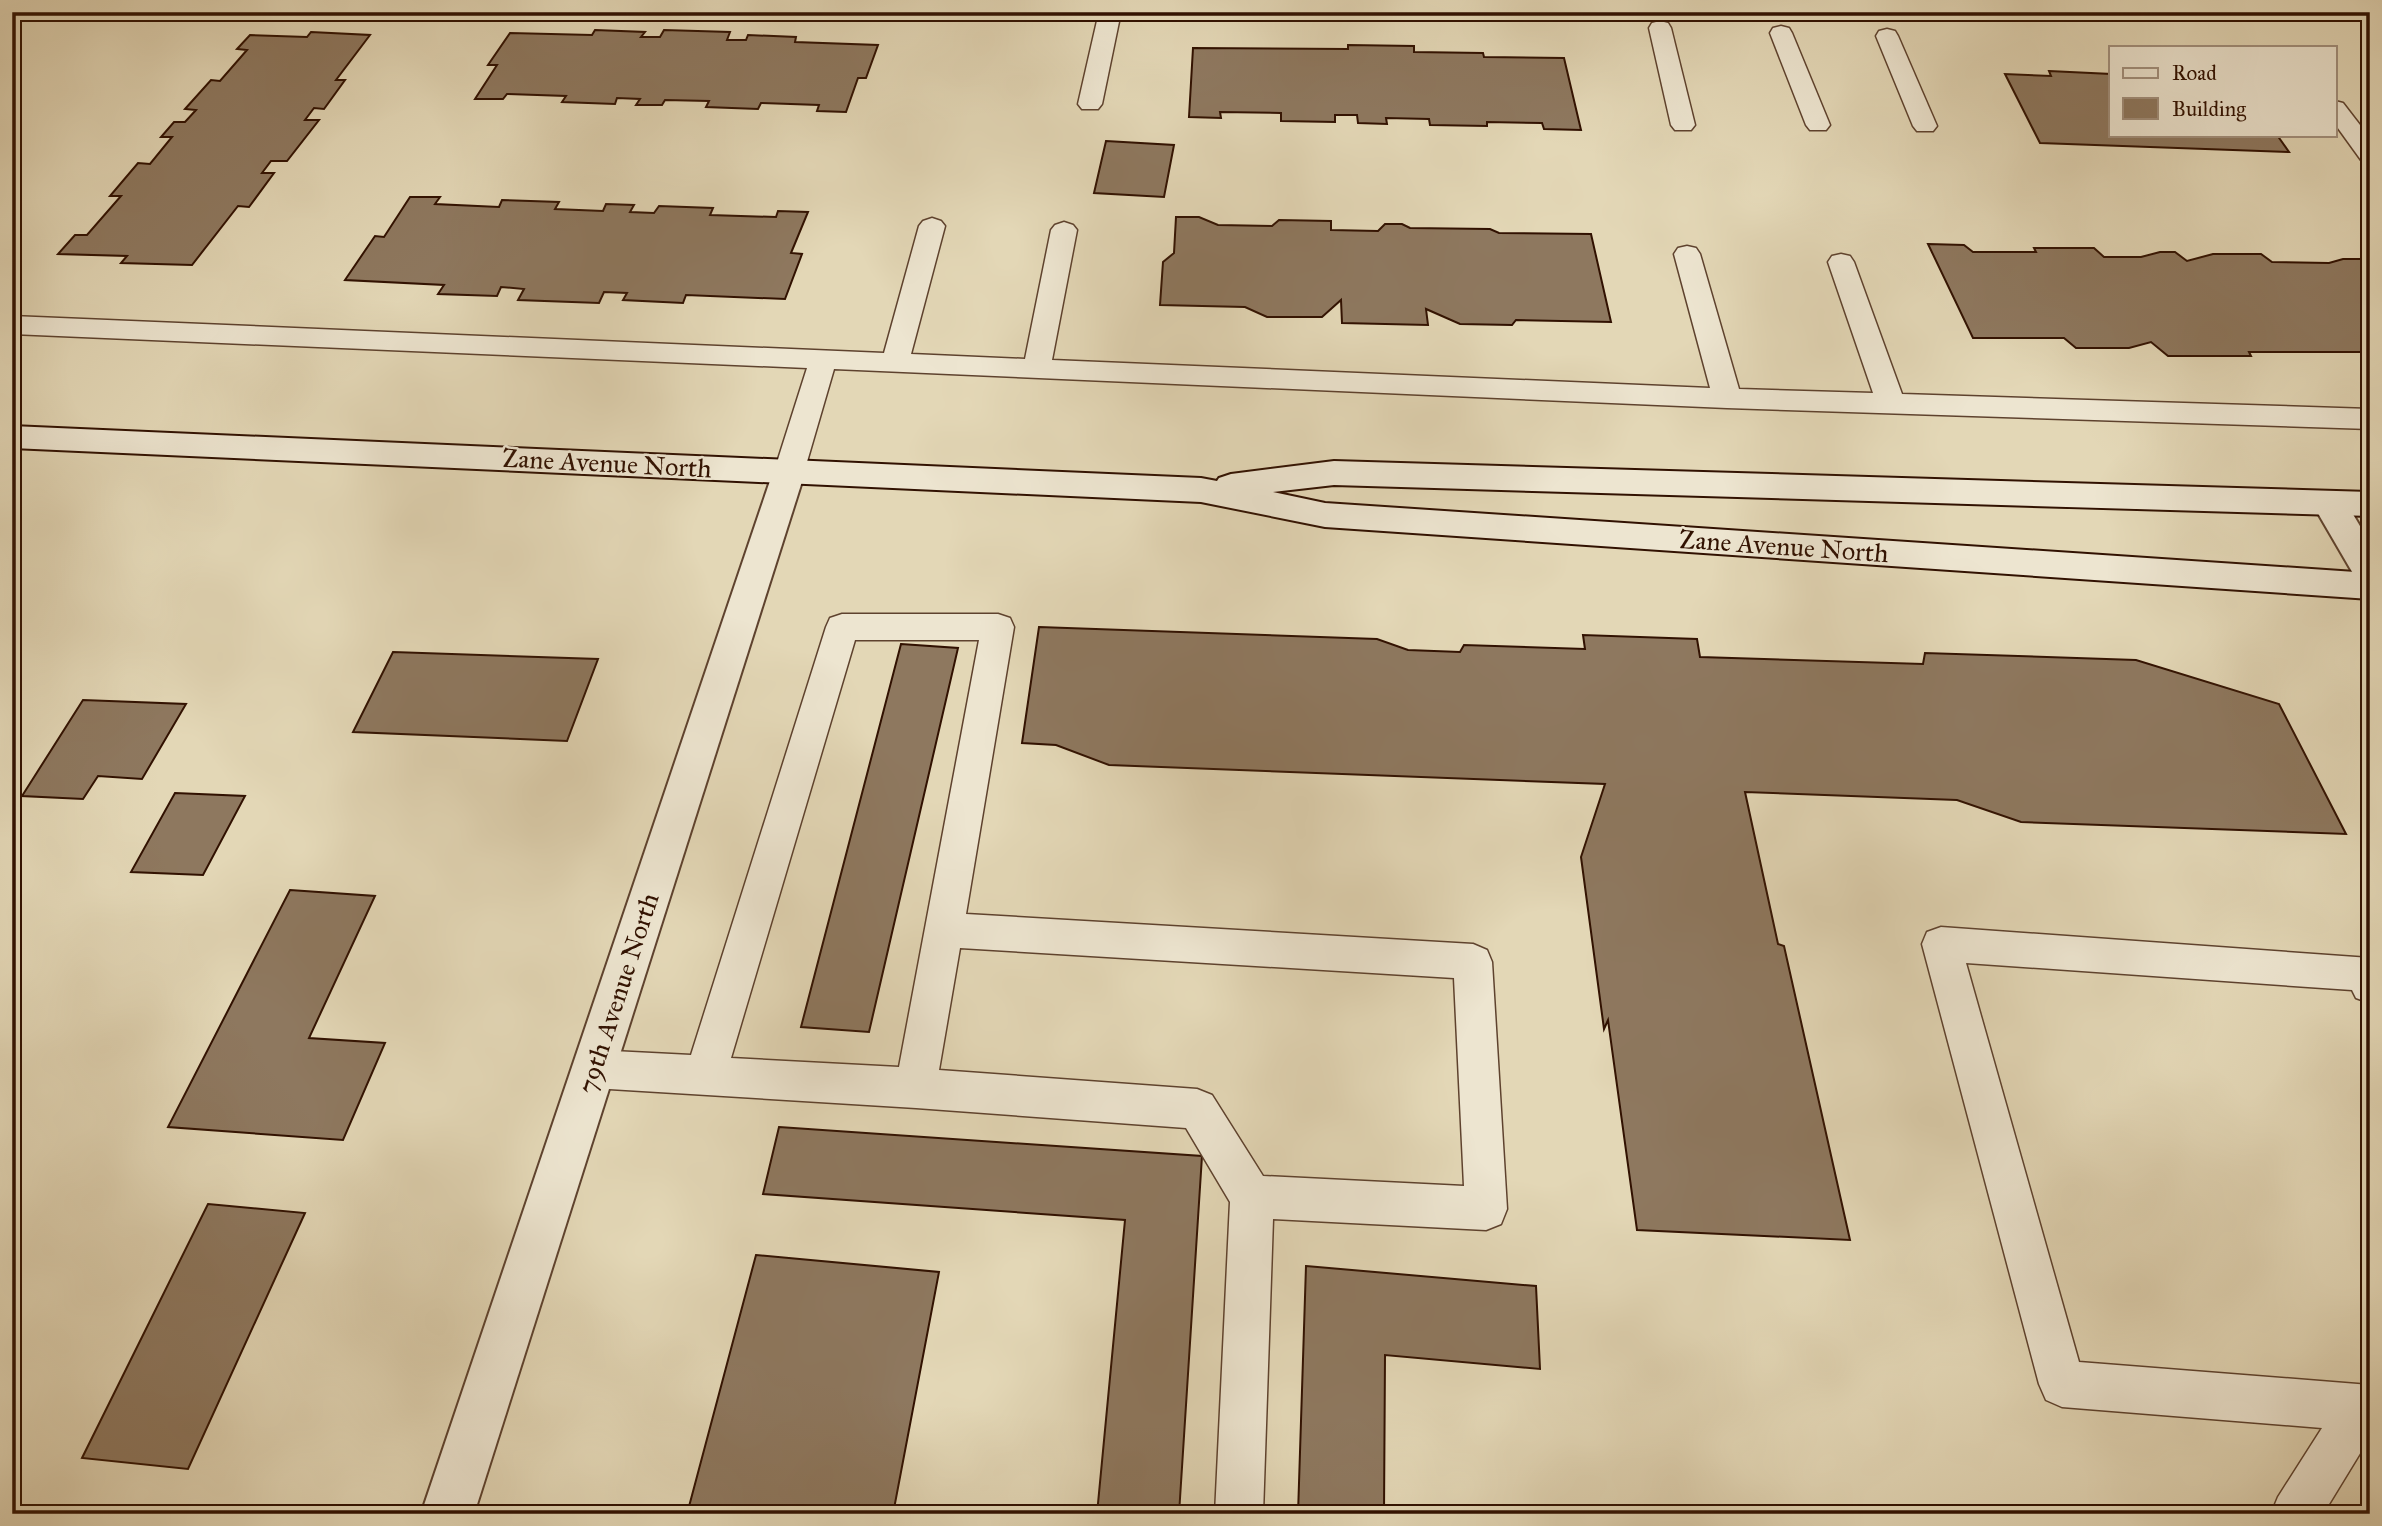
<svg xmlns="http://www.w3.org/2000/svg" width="2382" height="1526" viewBox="0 0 2382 1526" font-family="'IM FELL Great Primer',serif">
	<rect width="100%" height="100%" fill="#e3d7b6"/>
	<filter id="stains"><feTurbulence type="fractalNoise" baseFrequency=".00286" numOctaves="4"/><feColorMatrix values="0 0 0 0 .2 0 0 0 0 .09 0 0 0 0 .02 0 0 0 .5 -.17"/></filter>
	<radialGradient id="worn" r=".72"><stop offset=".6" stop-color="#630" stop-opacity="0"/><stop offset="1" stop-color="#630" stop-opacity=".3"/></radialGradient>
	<g fill="#8e785f" stroke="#311101" stroke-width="2">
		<polygon points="595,30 645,32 641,37 660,37 664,30 730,32 727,40 746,40 748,35 796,37 795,42 878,45 866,78 858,78 846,112 817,111 819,105 761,103 758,109 706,107 709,101 665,100 662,105 636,105 640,99 617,98 615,104 562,102 566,96 507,94 503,99 475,99 497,65 488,65 510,33 592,35"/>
		<polygon points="311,32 370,35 336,80 345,80 324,109 314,108 305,120 319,120 287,161 271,161 262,173 274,173 249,207 238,206 192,265 121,263 127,256 58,254 75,235 87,235 121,196 110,196 138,163 150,164 172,137 161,137 174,122 185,122 196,110 185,109 211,80 220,81 247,50 237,49 250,35 307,37"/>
		<polygon points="1348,45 1414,46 1414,52 1483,53 1484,57 1564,58 1581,130 1544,129 1542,123 1487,122 1487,126 1430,125 1429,119 1386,118 1387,124 1358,123 1357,115 1335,115 1335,122 1281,121 1281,113 1220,112 1221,118 1189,117 1193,48 1348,49"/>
		<polygon points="2049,71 2111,74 2111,135 2277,135 2289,152 2040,143 2005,74 2051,76"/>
		<polygon points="1106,141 1174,145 1164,197 1094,193"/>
		<polygon points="410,197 440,197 435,204 499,207 502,200 559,202 555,209 603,211 606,204 634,205 630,212 654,213 659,206 713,208 710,215 776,217 778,211 808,212 791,253 802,254 785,299 686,295 683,303 623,300 627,293 604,292 599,303 518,300 524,289 501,287 497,296 438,294 444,285 345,280 375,236 384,237"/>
		<polygon points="1176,217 1199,217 1218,225 1272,226 1279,220 1331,221 1331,230 1378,231 1385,224 1402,224 1410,228 1490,229 1499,233 1591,234 1611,322 1516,320 1512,325 1460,324 1426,309 1428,325 1342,323 1341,300 1322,317 1267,317 1245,307 1160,305 1163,262 1174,253"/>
		<polygon points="1928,244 1964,245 1973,252 2036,252 2034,248 2094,248 2104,257 2141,257 2160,252 2175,252 2187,261 2213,254 2261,254 2272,262 2329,263 2343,259 2362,259 2370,269 2370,352 2249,352 2251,356 2168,356 2151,342 2129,348 2076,348 2064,338 1973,338"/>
		<polygon points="1039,627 1377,639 1408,650 1460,652 1464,645 1585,649 1583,635 1697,639 1700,657 1923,664 1925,653 2136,660 2279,704 2346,834 2021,822 1957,800 1745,792 1778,944 1784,946 1850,1240 1637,1230 1608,1020 1604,1029 1581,857 1605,784 1109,765 1056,745 1022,743"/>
		<polygon points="901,644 958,648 869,1032 801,1027"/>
		<polygon points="393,652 598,659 567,741 353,732"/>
		<polygon points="83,700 186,704 142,779 98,776 83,799 22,796"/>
		<polygon points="175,793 245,796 203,875 131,872"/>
		<polygon points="290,890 375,896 309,1038 385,1043 343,1140 168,1127"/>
		<polygon points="779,1127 1202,1156 1179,1514 1097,1514 1125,1220 763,1194"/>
		<polygon points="208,1204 305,1213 188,1469 82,1458"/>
		<polygon points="756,1255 939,1272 893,1514 687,1514"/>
		<polygon points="1306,1266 1536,1286 1540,1369 1385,1355 1384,1514 1298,1514"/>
	</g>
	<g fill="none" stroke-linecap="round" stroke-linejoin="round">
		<defs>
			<g id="lane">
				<polygon points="1099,12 1121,12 1102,104 1098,109 1082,109 1078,104"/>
				<polygon points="1660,21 1668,23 1671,28 1695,125 1691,130 1675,130 1671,125 1649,28 1652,23"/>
				<polygon points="1781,26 1789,28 1792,33 1830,125 1826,130 1810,130 1806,125 1770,33 1773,28"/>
				<polygon points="1887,29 1895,31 1898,36 1937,126 1933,131 1917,131 1913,126 1876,36 1879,31"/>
				<polygon points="2335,101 2343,103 2370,138 2370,162 2361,160 2335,124"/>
				<polygon points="932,218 941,221 945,226 911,354 1025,359 1051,230 1055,225 1064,222 1073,225 1077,230 1052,360 1710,388 1674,254 1678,248 1687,246 1696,248 1700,254 1739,389 1873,393 1828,262 1832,256 1841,254 1850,256 1854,262 1902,394 2370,409 2370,429 1727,408 834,369 804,472 800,479 789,483 778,479 774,472 807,368 12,334 12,316 884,353 919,226 923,221"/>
				<path d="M 842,614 L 998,614 L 1010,618 L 1014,627 L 966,914 L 1473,944 L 1487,950 L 1492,962 L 1507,1209 L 1501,1224 L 1486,1230 L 1273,1219 L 1263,1514 L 1215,1514 L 1230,1202 L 1186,1128 L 916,1108 L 593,1088 L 579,1083 L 573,1069 L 579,1055 L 593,1050 L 691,1055 L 826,627 L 830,618 ZM 855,640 L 979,640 L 899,1067 L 731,1058 ZM 960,948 L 1454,978 L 1464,1186 L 1263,1176 L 1212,1095 L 1197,1089 L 939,1070 Z"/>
				<polygon points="1941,927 2370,958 2370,1003 2356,998 2352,990 1966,963 2079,1362 2370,1385 2370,1437 2323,1514 2271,1514 2278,1497 2322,1428 2062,1407 2046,1400 2039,1384 1922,944 1927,932"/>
			</g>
			<g id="street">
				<polygon points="789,460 801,464 805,472 474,1514 421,1514 773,472 777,464"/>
				<polygon points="2329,491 2341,494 2370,543 2370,586 2358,582 2312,503 2317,494"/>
			</g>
			<polygon id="secondary" points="12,426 1201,478 1217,481 1219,478 1231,474 1334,461 2370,492 2370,516 1334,485 1273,492 1325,503 2370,573 2370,599 1325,527 1201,502 12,448"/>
		</defs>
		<use href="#lane" stroke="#5e422e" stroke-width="3"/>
		<use href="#street" stroke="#5e422e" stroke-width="4"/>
		<use href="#secondary" stroke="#311101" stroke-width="4"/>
		<use href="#lane" fill="#ede5d0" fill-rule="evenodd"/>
		<use href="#street" fill="#ede5d0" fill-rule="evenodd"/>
		<use href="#secondary" fill="#ede5d0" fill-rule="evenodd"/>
	</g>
	<g text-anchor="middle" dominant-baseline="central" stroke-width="5" stroke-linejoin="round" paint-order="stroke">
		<g font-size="26" fill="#311101" stroke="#ede5d0">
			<text transform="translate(607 463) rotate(3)">Zane Avenue North</text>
			<text transform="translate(1784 546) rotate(4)">Zane Avenue North</text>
			<text transform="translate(618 993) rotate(-72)">79th Avenue North</text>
		</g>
	</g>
	<rect width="2382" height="1526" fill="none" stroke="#e3d7b6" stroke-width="42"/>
	<rect x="14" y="14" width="2354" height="1498" fill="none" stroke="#311101" stroke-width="3.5"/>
	<rect x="21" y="21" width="2340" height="1484" fill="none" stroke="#311101" stroke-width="2"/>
	<rect x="2109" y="46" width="228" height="91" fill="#ede5d0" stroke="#a2907d" stroke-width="2"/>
	<rect x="2123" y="68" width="35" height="10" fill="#ede5d0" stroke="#a2907d" stroke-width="2"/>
	<text x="2172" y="80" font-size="21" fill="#311101">Road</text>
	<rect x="2123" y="98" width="35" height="21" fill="#8e785f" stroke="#a2907d" stroke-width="2"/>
	<text x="2172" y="116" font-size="21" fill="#311101">Building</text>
	<rect width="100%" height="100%" filter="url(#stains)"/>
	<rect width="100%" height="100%" fill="url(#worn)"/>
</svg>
